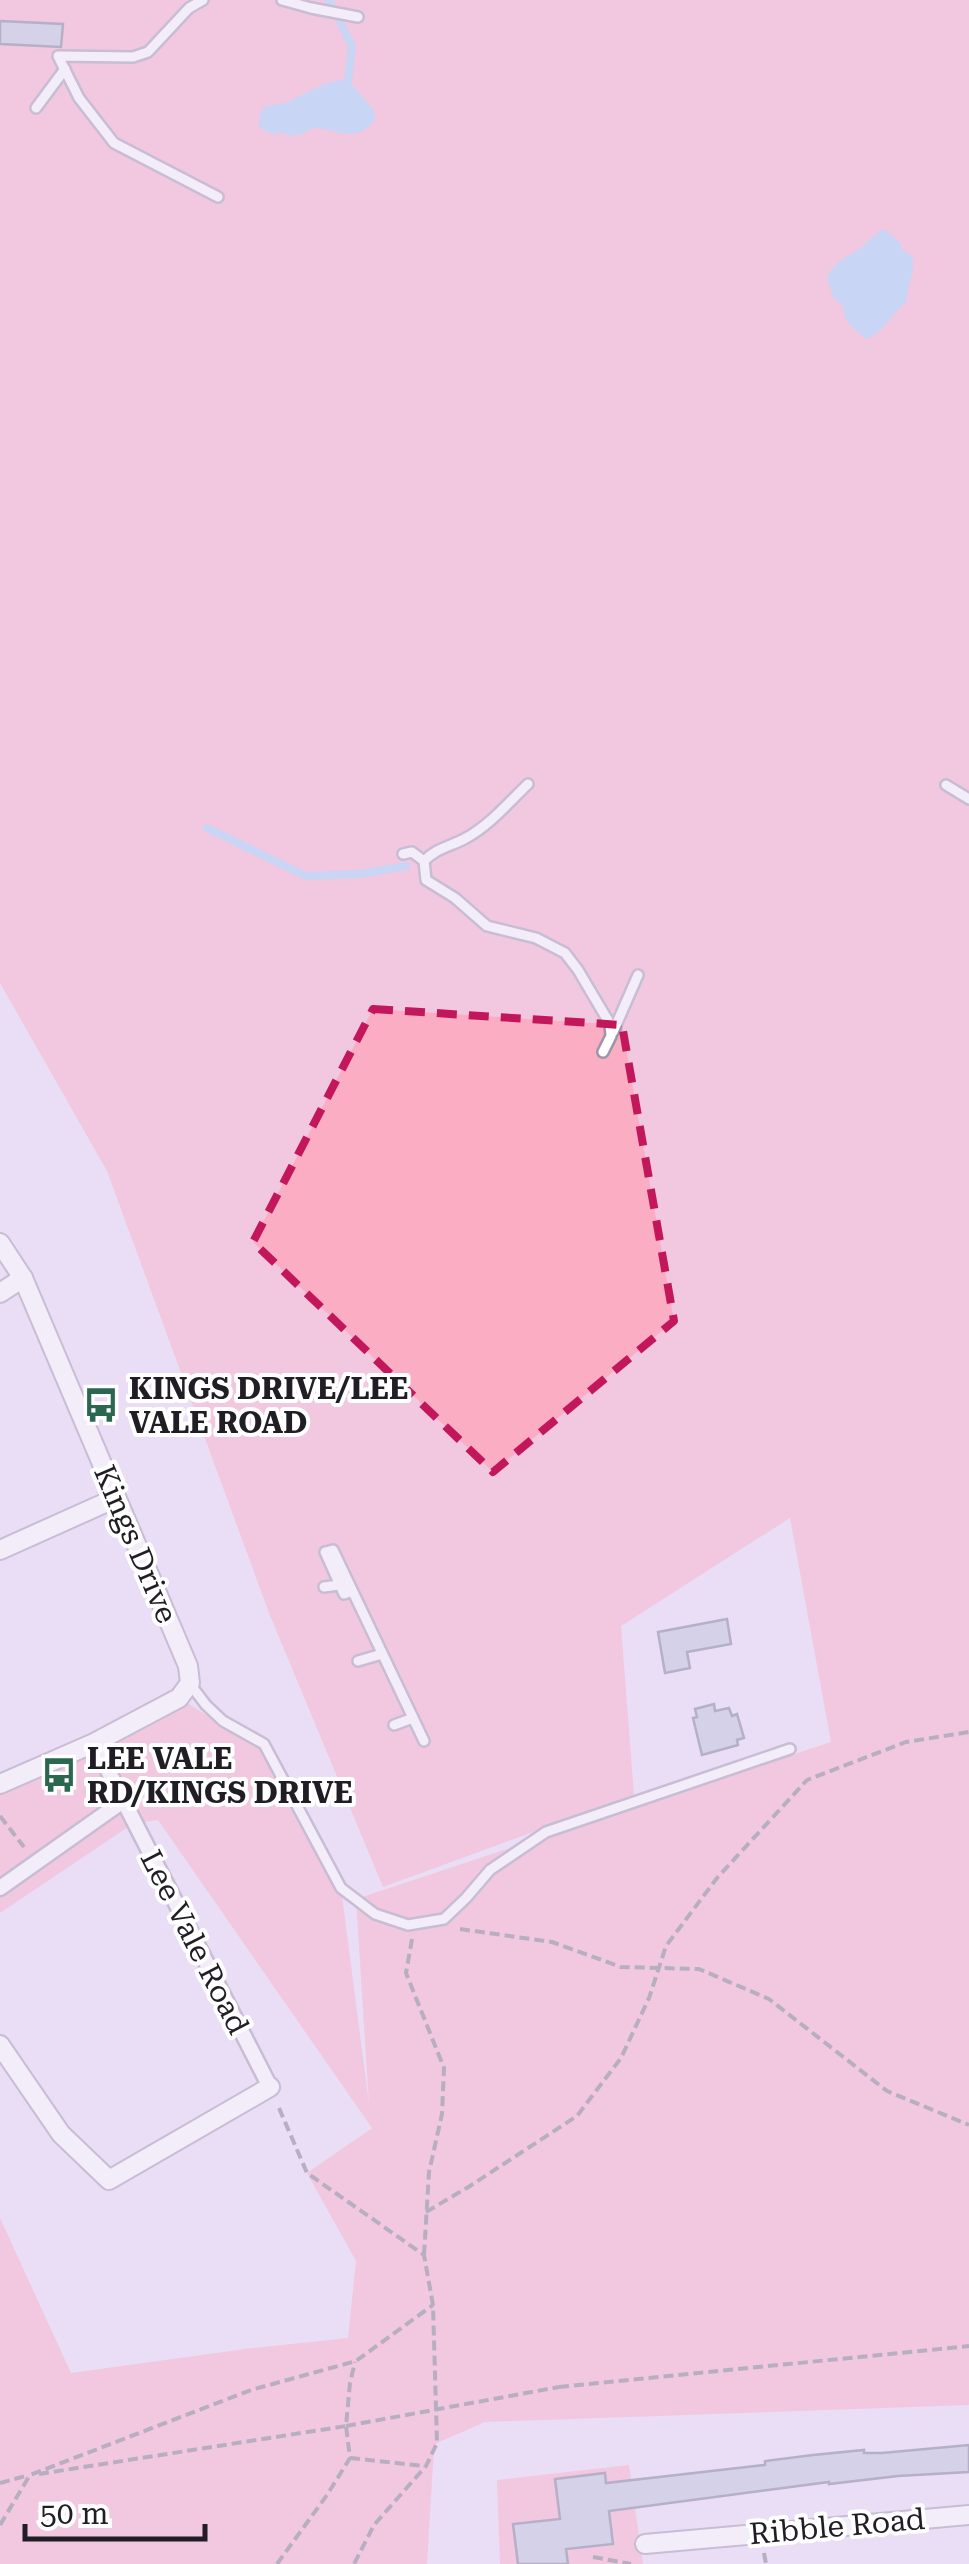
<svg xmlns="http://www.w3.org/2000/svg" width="969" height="2564" viewBox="0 0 969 2564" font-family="'Roboto Serif',serif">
	<rect width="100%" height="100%" fill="#e9def6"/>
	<g fill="#fbadc3">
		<polygon points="0,0 969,0 969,2405 485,2422 437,2443 434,2448 427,2564 0,2564 0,2218 71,2373 245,2349 348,2338 356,2261 307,2173 372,2128 158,1820 134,1823 0,1913 0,1783 179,1698 261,1749 341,1888 369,2104 356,1899 831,1742 790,1518 621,1626 634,1795 383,1887 269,1613 107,1171 0,983"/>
		<polygon points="629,2465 643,2564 500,2564 497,2480"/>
	</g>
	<g fill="#a3c9f1">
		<path d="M 344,79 C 355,85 365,101 374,110 L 375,120 C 347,153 325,115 303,134 L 292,136 L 278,132 L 275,135 L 259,128 L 260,114 L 265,106 L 285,103 L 324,84 Z"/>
		<path d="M 884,229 L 898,240 L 903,250 L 912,256 C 916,274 907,282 907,301 C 894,312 882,334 866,339 C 857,332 841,320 844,308 L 833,297 L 827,278 C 836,257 849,258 864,245 C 871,239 875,233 884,229 Z"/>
	</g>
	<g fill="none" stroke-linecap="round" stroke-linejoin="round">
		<g stroke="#a3c9f1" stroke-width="8">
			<polyline points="329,0 352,46 348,81"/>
			<polyline points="207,828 306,876 360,874 406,866"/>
		</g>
	</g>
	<g fill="#bcc0d7" stroke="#75788e" stroke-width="2.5">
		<polygon points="0,21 63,24 61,47 0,44"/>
		<polygon points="727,1619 731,1644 687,1652 690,1668 665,1673 658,1632"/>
		<polygon points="714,1704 715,1711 729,1708 732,1716 737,1714 744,1738 737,1740 738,1745 702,1755 693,1718 697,1717 695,1709"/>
		<polygon points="969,2445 969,2472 898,2476 829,2484 829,2482 609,2511 613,2544 566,2549 568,2564 518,2564 513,2524 560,2519 555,2479 605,2473 606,2483 765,2465 765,2461 813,2455 864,2450 864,2453 882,2453"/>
	</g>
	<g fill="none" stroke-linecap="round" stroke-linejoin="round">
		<defs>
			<g id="service">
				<polyline points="203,0 189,8 148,52 133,57 58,56 79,98 114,143 218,197"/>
				<polyline points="282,0 311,8 358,17"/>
				<polyline points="36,108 65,69"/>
				<path d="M 528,784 C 509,802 490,825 466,838 C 452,846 436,848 424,861 L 426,880 L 455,898 L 487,926 L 536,938 L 565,953 L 578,970 L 610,1024 L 611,1036 L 603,1052"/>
				<polyline points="946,785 969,799"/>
				<polyline points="403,854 412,852 424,861"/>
				<polyline points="613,1032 638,975"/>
				<polyline points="324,1587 339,1585"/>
				<polyline points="352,1591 344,1594 325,1552 333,1550 424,1741"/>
				<polyline points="358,1661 382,1654"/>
				<polyline points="190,1684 206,1705 223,1721 264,1744 341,1888 375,1914 408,1925 444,1919 466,1898 490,1870 546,1832 790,1749"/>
				<polyline points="394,1725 413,1718"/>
			</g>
			<g id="pedestrian">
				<polyline points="94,1743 270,2087"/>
				<polyline points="0,1888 123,1801"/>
			</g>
			<g id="minor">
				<polyline points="0,1243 23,1278 188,1666 190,1683 179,1698 94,1743 0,1784"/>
				<polyline points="0,1293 23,1278"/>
				<polyline points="0,1550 116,1498"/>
				<polyline points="0,2045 61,2134 109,2180 270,2087"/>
				<polyline points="645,2544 969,2515"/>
			</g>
		</defs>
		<use href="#service" stroke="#9f95ab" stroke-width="14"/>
		<use href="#pedestrian" stroke="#9f95ab" stroke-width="19"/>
		<use href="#minor" stroke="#9f95ab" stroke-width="22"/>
		<g stroke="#7b7483" stroke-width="4" stroke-dasharray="10 5" stroke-linecap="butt">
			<polyline points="0,1816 24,1847"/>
			<polyline points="460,1929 552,1942 621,1967 699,1969 769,1999 887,2091 969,2125"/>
			<polyline points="412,1939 406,1973 444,2068 442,2114 429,2172 424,2255"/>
			<polyline points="279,2108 307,2173 424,2255 433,2305 437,2443 426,2466 374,2525 354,2564"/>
			<polyline points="426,2212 470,2186 577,2116 621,2058 649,1998 666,1946 717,1878 807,1780 906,1742 969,1732"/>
			<polyline points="559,2387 969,2346"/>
			<polyline points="350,2458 424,2466"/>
			<polyline points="39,2474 346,2426"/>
			<polyline points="0,2483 29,2475"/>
			<polyline points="0,2525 30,2475 251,2390 356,2361 433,2305"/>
			<polyline points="764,2553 766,2564"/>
			<polyline points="593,2557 631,2564"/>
			<polyline points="277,2564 327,2495 350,2458 346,2426 350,2383 355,2362"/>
		</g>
		<use href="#service" stroke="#fff" stroke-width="9"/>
		<use href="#pedestrian" stroke="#fff" stroke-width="14"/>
		<use href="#minor" stroke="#fff" stroke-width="18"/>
		<polyline stroke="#7b7483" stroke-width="4" stroke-dasharray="10 5" stroke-linecap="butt" points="346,2426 559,2387"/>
	</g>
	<path d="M0 0H969V2564H0ZM 373,1009 L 622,1025 L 674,1321 L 493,1472 L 253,1242 Z" fill="#e9def6" fill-opacity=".55" fill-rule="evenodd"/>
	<path fill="none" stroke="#c2185b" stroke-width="8" stroke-dasharray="20 12" stroke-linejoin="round" d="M 373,1009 L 622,1025 L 674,1321 L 493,1472 L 253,1242 Z"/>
	<defs>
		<symbol id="bus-bare" viewBox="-9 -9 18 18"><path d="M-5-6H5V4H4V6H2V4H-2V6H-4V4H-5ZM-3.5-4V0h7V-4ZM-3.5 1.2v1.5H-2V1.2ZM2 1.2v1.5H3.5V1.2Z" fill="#2b6650" stroke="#fff" stroke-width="2.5" paint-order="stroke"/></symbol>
	</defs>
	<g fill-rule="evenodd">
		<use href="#bus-bare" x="76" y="1380" width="50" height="50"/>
		<use href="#bus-bare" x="34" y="1750" width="50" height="50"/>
	</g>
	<g text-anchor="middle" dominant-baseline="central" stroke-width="8" stroke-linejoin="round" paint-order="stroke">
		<g font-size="30" font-weight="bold" fill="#201d25" stroke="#fff" text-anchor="start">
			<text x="129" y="1388">KINGS DRIVE/LEE<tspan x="129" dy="34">VALE ROAD</tspan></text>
			<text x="87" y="1758">LEE VALE<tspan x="87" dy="34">RD/KINGS DRIVE</tspan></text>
		</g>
		<g font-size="30" fill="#201d25" stroke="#fff">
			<text transform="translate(136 1544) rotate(67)">Kings Drive</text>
			<text transform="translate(195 1942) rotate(63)">Lee Vale Road</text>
			<text transform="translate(837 2526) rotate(-5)">Ribble Road</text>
		</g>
	</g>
	<path d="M25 2524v15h180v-15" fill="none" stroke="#201d25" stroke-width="5"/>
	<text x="40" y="2524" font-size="30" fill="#201d25" stroke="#ffffff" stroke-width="8" paint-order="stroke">50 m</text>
</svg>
